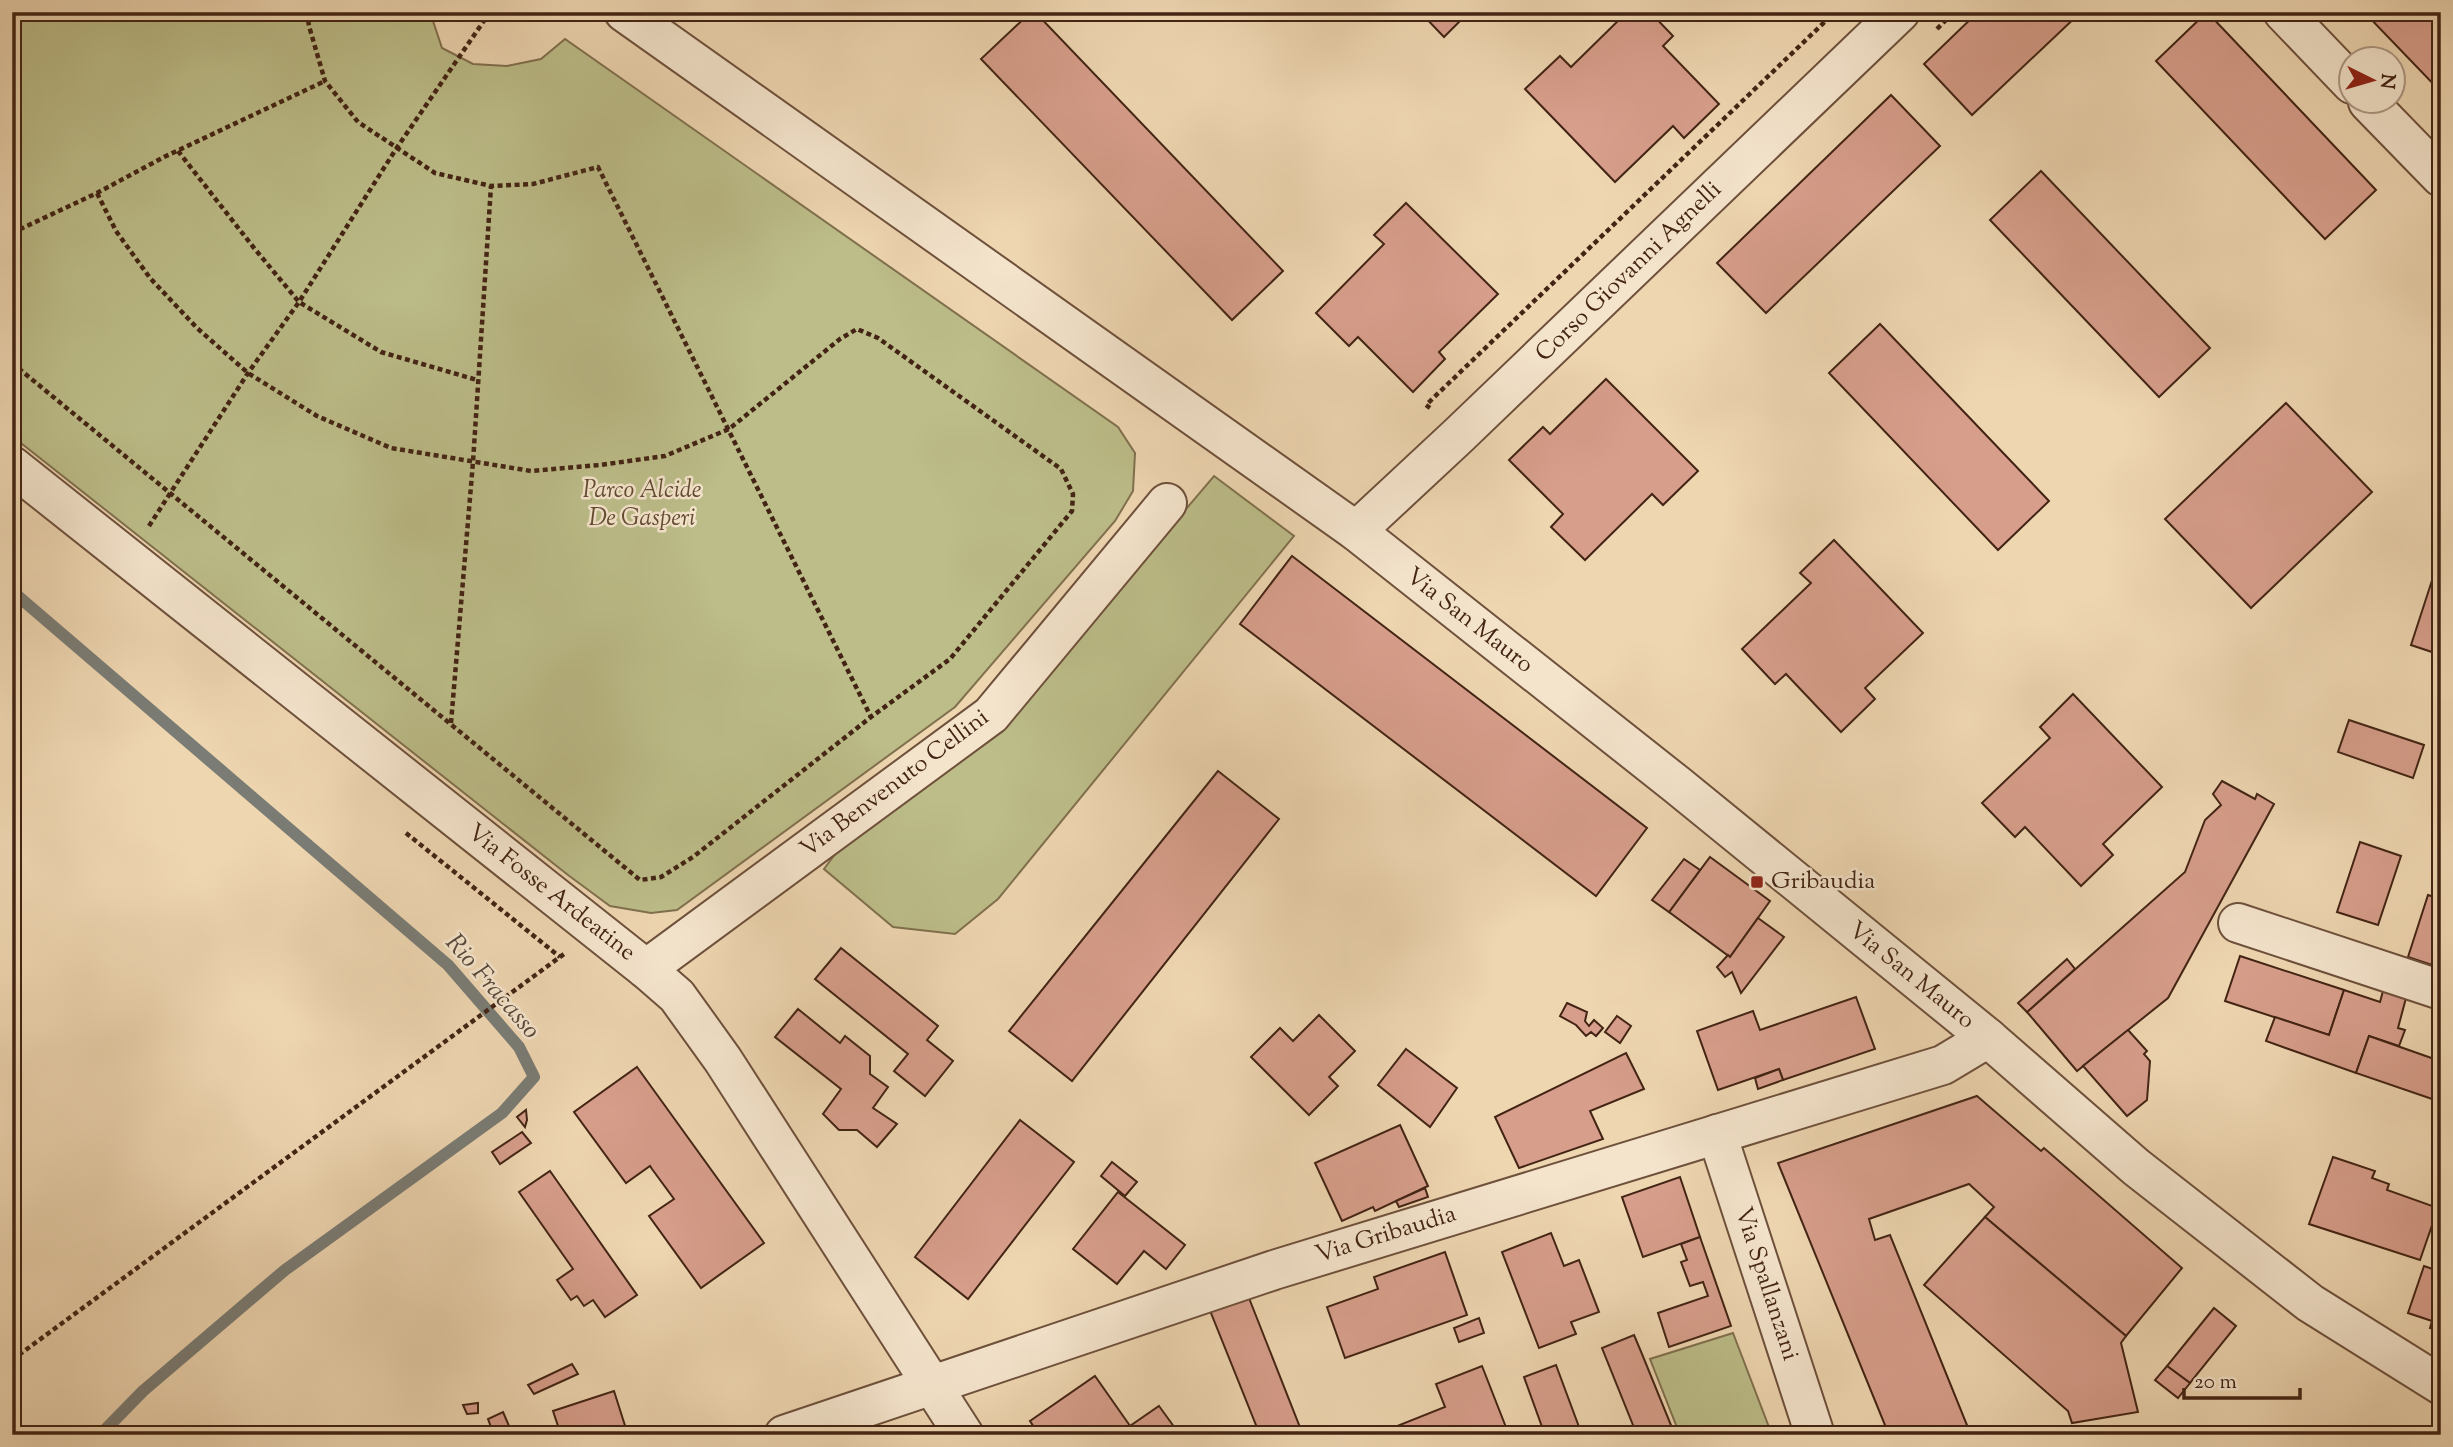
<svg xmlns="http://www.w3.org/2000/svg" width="2453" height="1447" viewBox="0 0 2453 1447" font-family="'Sorts Mill Goudy',serif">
	<rect width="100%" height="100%" fill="#eed6b1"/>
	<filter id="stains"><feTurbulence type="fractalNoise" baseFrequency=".00286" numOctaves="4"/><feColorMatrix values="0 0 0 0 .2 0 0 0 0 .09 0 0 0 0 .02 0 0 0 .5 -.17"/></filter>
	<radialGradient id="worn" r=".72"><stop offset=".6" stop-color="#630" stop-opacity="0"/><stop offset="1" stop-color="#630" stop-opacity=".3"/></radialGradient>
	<g fill="#bcbd89" stroke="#80704e" stroke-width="2">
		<polygon points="12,12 430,12 442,48 473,64 507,66 541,59 565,39 1118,427 1135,453 1133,491 1115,521 955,707 677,910 651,913 610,906 568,875 12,436"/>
		<polygon points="1214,476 1294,536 998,899 955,934 893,927 824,869 847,838 1003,725"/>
		<polygon points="1733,1333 1772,1435 1680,1435 1650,1359"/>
	</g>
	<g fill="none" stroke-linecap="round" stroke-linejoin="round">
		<polyline stroke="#7a7c75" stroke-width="12" points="12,591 448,965 519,1047 534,1077 502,1113 285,1270 143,1391 100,1435"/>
	</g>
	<g fill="#d79e8b" stroke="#432414" stroke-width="2">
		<polygon points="1031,12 1035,12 1283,271 1232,320 981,59"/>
		<polygon points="1420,12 1469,12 1444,37"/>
		<polygon points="1627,12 1650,12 1673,36 1663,46 1719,104 1684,138 1673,126 1615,182 1525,89 1560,56 1571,67"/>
		<polygon points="1978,12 2081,12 1972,115 1924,64"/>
		<polygon points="2207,12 2376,190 2325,239 2156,61"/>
		<polygon points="2364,12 2441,12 2441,92"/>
		<polygon points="1891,95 1940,146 1766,313 1717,263"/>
		<polygon points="2041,171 2210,348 2159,397 1990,220"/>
		<polygon points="1406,203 1498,294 1439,352 1445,359 1413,392 1358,337 1349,346 1316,313 1384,244 1374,235"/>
		<polygon points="1880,324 2049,501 1998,550 1829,373"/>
		<polygon points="1606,379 1698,471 1663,505 1652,494 1585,560 1551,527 1563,514 1509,460 1543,427 1550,434"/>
		<polygon points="2286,403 2372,492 2251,608 2165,519"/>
		<polygon points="1834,540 1923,633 1865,688 1875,699 1841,732 1786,674 1775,684 1742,649 1811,583 1800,573"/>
		<polygon points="1292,556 1647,828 1596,896 1240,624"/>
		<polygon points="2438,562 2441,562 2441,655 2411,645"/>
		<polygon points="2073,694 2162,787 2103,844 2113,855 2081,886 2025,827 2015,837 1982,803 2050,738 2040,727"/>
		<polygon points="2349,720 2424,745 2413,778 2338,752"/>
		<polygon points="1218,771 1279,819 1072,1081 1009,1031"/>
		<polygon points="2222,781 2255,799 2257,794 2274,804 2168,998 2077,1071 2027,1012 2185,872 2205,820 2221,805 2213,794"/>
		<polygon points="2360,842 2401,856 2378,925 2337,912"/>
		<polygon points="1710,857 1770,901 1730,957 1669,912"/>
		<polygon points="1684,859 1700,870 1669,912 1652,900"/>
		<polygon points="2428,895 2441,899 2441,968 2408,957"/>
		<polygon points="1758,918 1784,937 1741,993 1732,972 1725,977 1717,967 1728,955 1730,957"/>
		<polygon points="841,948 938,1026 927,1040 953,1061 925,1096 894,1071 908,1054 815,979"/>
		<polygon points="2240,956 2344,990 2329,1035 2225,1001"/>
		<polygon points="2067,959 2075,969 2027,1012 2018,1003"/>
		<polygon points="2344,990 2380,1002 2383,991 2406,998 2398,1028 2405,1030 2399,1046 2369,1036 2356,1073 2266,1041 2275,1017 2329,1035"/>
		<polygon points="1856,997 1875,1049 1783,1080 1779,1069 1718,1090 1697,1031 1753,1011 1760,1030"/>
		<polygon points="1567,1003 1587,1012 1585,1021 1589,1026 1594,1020 1603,1028 1596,1036 1591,1032 1586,1036 1576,1025 1560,1016"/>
		<polygon points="798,1009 840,1043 845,1036 870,1056 870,1074 888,1087 873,1108 897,1124 877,1147 857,1130 839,1130 823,1114 841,1089 775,1037"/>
		<polygon points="1319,1015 1355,1051 1329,1077 1338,1086 1309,1115 1251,1057 1280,1028 1293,1041"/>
		<polygon points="1617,1016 1631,1026 1620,1043 1605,1032"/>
		<polygon points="2128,1030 2147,1051 2144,1054 2150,1061 2147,1100 2127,1116 2083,1066"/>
		<polygon points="2369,1036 2437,1060 2434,1071 2441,1073 2441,1102 2356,1073"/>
		<polygon points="1406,1049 1457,1088 1430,1127 1378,1085"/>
		<polygon points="2441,1049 2441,1073 2434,1071"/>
		<polygon points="1626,1053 1644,1089 1590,1111 1603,1139 1519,1168 1495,1117"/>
		<polygon points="637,1067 764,1243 701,1288 649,1216 674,1199 652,1169 650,1166 626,1183 574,1112"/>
		<polygon points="1779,1069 1783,1080 1758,1089 1755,1078"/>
		<polygon points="1977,1096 2041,1151 2044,1148 2182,1268 2126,1336 1985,1217 1994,1207 1969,1184 1869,1219 1875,1240 1890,1235 1971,1435 1889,1435 1778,1163"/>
		<polygon points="526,1110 527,1120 525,1127 517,1117"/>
		<polygon points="1020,1120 1074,1162 968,1299 915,1257"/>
		<polygon points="1400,1125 1428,1186 1375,1211 1373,1207 1342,1221 1315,1163"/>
		<polygon points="522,1132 531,1143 500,1164 492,1152"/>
		<polygon points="2333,1157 2375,1171 2372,1178 2389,1184 2387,1190 2438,1208 2420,1260 2309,1224"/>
		<polygon points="1112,1162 1137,1182 1125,1196 1101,1176"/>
		<polygon points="550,1171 637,1295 605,1317 593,1300 584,1306 577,1296 571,1300 557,1280 573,1269 519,1192"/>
		<polygon points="1680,1177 1700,1237 1643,1257 1622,1197"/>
		<polygon points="1425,1188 1428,1197 1399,1207 1396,1201"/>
		<polygon points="1118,1192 1185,1245 1166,1269 1144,1251 1117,1284 1073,1249"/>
		<polygon points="1985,1217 2126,1336 2121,1343 2138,1412 2072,1423 2068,1411 1924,1285"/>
		<polygon points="1551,1233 1564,1266 1579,1260 1599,1312 1571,1322 1576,1334 1539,1348 1502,1252"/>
		<polygon points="1700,1237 1731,1326 1669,1347 1658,1313 1708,1296 1703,1282 1690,1286 1681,1262 1687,1260 1681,1244"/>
		<polygon points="1445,1252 1467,1315 1345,1358 1327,1307 1378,1289 1374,1277"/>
		<polygon points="2424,1266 2441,1272 2441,1331 2430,1328 2432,1321 2408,1313"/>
		<polygon points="1247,1293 1303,1435 1260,1435 1209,1308"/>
		<polygon points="2214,1308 2236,1326 2190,1383 2167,1366"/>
		<polygon points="1479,1318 1484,1333 1459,1342 1454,1328"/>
		<polygon points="1634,1335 1642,1354 1675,1435 1637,1435 1602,1348"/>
		<polygon points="572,1364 578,1374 534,1394 528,1385"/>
		<polygon points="1556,1365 1582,1435 1545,1435 1524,1377"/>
		<polygon points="1482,1366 1509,1435 1394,1435 1392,1428 1445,1407 1436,1384"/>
		<polygon points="2167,1366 2190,1383 2178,1398 2155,1380"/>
		<polygon points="1095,1376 1135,1433 1132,1435 1039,1435 1030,1421"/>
		<polygon points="614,1391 628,1435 561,1435 553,1411"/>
		<polygon points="478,1403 478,1413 467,1414 463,1405"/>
		<polygon points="1159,1406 1180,1435 1136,1435 1130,1426"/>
		<polygon points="503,1412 512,1433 494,1435 488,1419"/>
	</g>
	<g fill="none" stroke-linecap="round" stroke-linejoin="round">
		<defs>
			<g id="minor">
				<polyline points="2283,12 2352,84"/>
				<polyline points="2368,102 2441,177"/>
				<polyline points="12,466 646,969 677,996 723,1060 964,1435"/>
				<polyline points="2238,923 2441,990"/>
				<polyline points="646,969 991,715 1167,503"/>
				<polyline points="1717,1134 1815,1435"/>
				<polyline points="784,1435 1274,1270 1943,1065 1988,1038"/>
			</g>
			<g id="tertiary">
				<polyline points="624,12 1356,531 1676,784 1988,1038 2136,1167 2310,1303 2441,1385"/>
				<polyline points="1356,531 1458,436 1900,12"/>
			</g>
		</defs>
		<use href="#minor" stroke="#6e503b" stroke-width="42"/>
		<use href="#tertiary" stroke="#6e503b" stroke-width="42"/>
		<g stroke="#432414" stroke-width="4.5" stroke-dasharray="5 3.5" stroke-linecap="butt">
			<polyline points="307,12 309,26 325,81 358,122 435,173 491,186 533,184 598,167 871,717"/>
			<polyline points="1937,29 1954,12"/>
			<polyline points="178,151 254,248 299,302 381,352 477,380"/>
			<polyline points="12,233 97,193 164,157 325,81"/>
			<polyline points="12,363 640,880 661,877 693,857 871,717 950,659 1072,511 1073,494 1061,469 878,338 857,329 840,339 729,429 665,456 600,465 531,471 391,448 317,416 248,373 197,328 150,278 116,231 97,193"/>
			<polyline points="1430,408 1426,405 1835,12"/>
			<polyline points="149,526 248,373 299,302 396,149 490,12"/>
			<polyline points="451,723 473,462 491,186"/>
			<polyline points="406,833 560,957"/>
			<polyline points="12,1360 564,954"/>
		</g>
		<use href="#minor" stroke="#f4e4cc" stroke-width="38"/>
		<use href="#tertiary" stroke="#f4e4cc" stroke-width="38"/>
	</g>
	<rect fill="#8f2418" stroke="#f4e4cc" stroke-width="2.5" x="1750" y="875" width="14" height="14" rx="3.5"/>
	<g text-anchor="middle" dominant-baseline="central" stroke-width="5" stroke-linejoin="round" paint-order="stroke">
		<g font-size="24" fill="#432414" stroke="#f4e4cc">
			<text transform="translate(1629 272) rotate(-44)">Corso Giovanni Agnelli</text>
			<text transform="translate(1469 621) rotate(38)">Via San Mauro</text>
			<text transform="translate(895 784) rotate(-37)">Via Benvenuto Cellini</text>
			<text transform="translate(551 893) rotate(38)">Via Fosse Ardeatine</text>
			<text transform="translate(1911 976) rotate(39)">Via San Mauro</text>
			<text transform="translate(1386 1235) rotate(-17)">Via Gribaudia</text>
			<text transform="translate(1766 1284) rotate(72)">Via Spallanzani</text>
		</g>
		<g font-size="24" font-style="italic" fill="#614a31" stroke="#f4e4cc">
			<text x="642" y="491">Parco Alcide<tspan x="642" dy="28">De Gasperi</tspan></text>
		</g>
		<g font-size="24" fill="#432414" stroke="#f4e4cc" text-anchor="start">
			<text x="1771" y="882">Gribaudia</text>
		</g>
		<g font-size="26" font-style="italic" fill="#5a483c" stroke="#f4e4cc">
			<text transform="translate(492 987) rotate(49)">Rio Fracasso</text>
		</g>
	</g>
	<rect width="2453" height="1447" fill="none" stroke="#eed6b1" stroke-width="42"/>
	<rect x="14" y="14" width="2425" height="1419" fill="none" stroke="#432414" stroke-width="3.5"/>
	<rect x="21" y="21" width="2411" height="1405" fill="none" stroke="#432414" stroke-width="2"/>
	<g transform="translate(2372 80) rotate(95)"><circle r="33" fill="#f4e4cc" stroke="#ad9782" stroke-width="2"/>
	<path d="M0-5L12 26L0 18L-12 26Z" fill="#8f2418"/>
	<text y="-10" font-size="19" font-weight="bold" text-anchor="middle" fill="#432414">N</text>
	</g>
	<path d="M2184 1388v10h116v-10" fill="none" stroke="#432414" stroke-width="3.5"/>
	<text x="2194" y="1388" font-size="21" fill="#432414" stroke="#f4e4cc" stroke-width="5" paint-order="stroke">20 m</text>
	<rect width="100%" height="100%" filter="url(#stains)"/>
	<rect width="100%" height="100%" fill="url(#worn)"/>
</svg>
